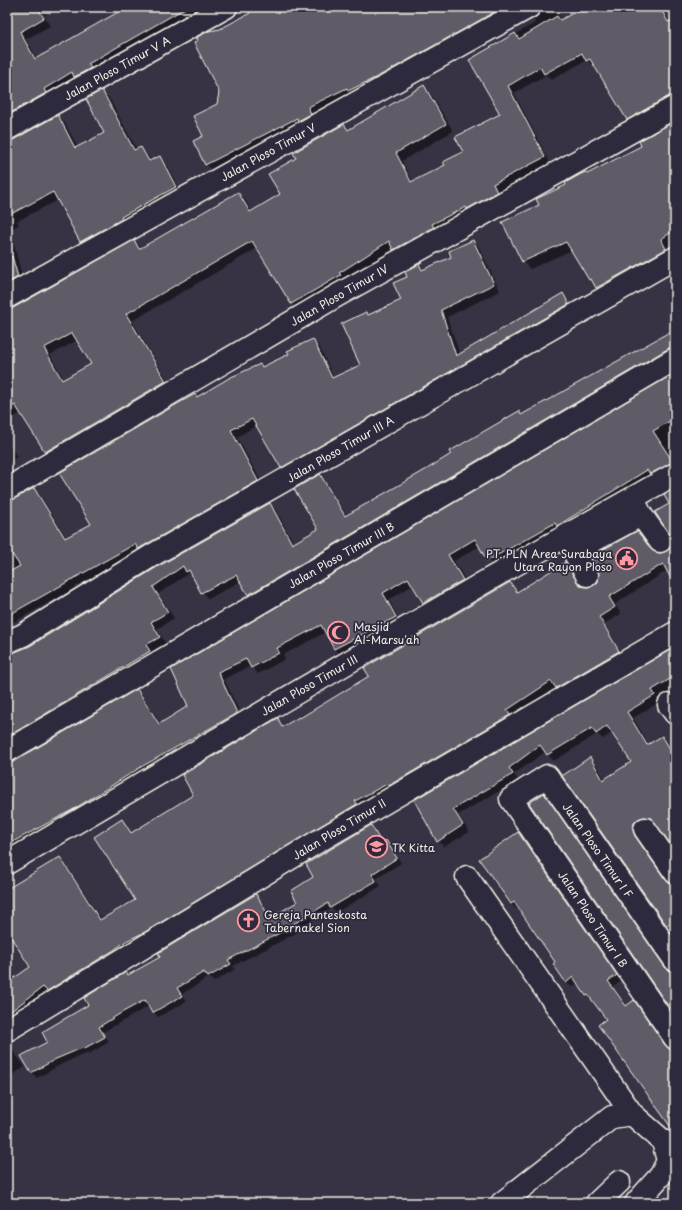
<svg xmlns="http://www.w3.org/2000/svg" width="682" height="1210" viewBox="0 0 682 1210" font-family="'Playpen Sans',sans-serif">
	<rect width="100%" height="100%" fill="#373244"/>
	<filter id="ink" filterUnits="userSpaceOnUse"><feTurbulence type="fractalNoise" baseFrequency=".025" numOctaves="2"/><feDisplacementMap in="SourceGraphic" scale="8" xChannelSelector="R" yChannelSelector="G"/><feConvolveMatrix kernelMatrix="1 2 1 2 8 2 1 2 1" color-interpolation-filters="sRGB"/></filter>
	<g filter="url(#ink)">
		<g fill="#0007" fill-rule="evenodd">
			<polygon points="7,7 59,7 44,15 50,26 26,39 37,59 129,7 218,7 7,127"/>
			<polygon points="258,7 493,7 500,20 212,171 206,164 204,137 218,105 220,92 220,30 251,14"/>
			<path d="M 542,7 L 554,7 L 562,20 L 587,7 L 662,7 L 670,22 L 675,20 L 675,103 L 634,126 L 627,119 L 596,66 L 594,67 L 587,60 L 551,80 L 546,75 L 514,93 L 551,165 L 499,191 L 503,199 L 401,256 L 394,249 L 299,310 L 292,303 L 258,248 L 132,321 L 172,388 L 53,459 L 46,452 L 21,413 L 7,421 L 7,310 L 13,309 L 134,242 L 141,248 L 238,193 L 245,200 L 252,212 L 281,195 L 297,159 L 344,125 L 350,131 L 424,87 L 431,94 L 453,131 L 402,161 L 413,182 L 446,166 L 465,153 L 502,114 L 470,60 L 535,23 L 534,20 L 540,14 ZM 78,340 L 92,364 L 64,380 L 50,355 Z"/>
			<polygon points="102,91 109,98 137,150 141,148 152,161 160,157 167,164 182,194 88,248 81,241 58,200 17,221 19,225 10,229 24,284 7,294 7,142 58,116 65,123 78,148 105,133"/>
			<polygon points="675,128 675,242 667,247 673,256 605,295 590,279 572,250 530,269 523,262 540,206 587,175 617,161 616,159"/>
			<polygon points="473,241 479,247 500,291 447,317 460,355 563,294 575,310 288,473 282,467 258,425 237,437 264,487 141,551 7,626 7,505 34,489 40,495 67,539 92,524 198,398 260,365 263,368 290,355 313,340 319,346 334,378 361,366 368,316 402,300 408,277 419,265 424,270 453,257"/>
			<polygon points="675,330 675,354 255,601 241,581 208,599 189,573 158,594 174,618 157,629 166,644 152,652 155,658 7,746 7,655 30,647 269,504 276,510 294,544 319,529 320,475 326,482 347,517 427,470 518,412 522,415"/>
			<polygon points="675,375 675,469 494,566 488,560 480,546 454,561 469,586 430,609 424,602 413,585 389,600 401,624 341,655 334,649 326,632 283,655 285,659 258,674 251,666 224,679 243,719 7,853 7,764 14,763 137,691 143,697 161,724 189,706 172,670"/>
			<polygon points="7,441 17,457 7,463"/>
			<polygon points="675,489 675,584 668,570 615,604 621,614 604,624 624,658 563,694 557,688 7,1026 7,984 32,967 7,929 7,891 59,859 66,865 102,920 136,900 122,821 132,833 195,796 277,720 284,727 300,719 370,676 510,583 518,592 565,563 583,587 593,587 656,553 661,554 668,552 672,547 673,539 671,504"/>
			<polygon points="675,649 675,693 633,718 649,745 662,738 673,751 675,750 675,848 657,824 651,822 638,837 641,843 669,884 675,885 675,931 668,926 564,776 590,758 596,764 605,780 632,763 613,732 603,739 597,734 554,761 545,752 514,774 518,780 458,815 469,832 444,847 438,841 416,800"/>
			<polygon points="543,794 668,971 675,973 675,1014"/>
			<polygon points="370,826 383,843 386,841 391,846 401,863 376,879 381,886 337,912 332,908 296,930 298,932 233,966 235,969 214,982 209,977 182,994 186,1002 158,1017 149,1006 103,1032 109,1042 89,1054 88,1052 62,1064 37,1078 32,1073 23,1056 48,1042 89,1005 128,976 161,957 256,895 272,918 299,903 315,878"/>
			<polygon points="518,833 622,981 613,987 627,1006 634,1001 669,1050 675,1051 675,1132 594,1000 587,996 578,983 572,987 566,982 557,962 519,908 517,909 511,904"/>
			<polygon points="10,1047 25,1067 7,1078 7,1049"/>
		</g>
		<g fill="#5f5c67" stroke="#f4f1e8" fill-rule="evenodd">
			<polygon points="7,7 37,7 44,18 20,32 35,59 127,7 187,7 88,64 91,68 74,77 72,72 44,89 46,93 7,115"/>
			<polygon points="247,7 491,7 493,13 381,75 348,91 347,88 308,107 311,114 298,121 297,118 205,165 193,141 203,136 193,116 217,104 219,92 194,43 198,40 197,37 209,31 220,29 250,13"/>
			<path d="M 585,7 L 660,7 L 668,22 L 675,19 L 675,95 L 669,96 L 627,120 L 590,59 L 586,61 L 582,53 L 544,74 L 540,67 L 508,86 L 545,157 L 493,184 L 497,192 L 467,209 L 466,207 L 432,224 L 434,227 L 393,250 L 389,241 L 339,273 L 341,275 L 291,304 L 252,241 L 126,314 L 166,381 L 45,452 L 15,405 L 7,410 L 7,309 L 13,308 L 134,240 L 139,249 L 238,192 L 250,212 L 280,194 L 268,174 L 296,158 L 293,153 L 344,124 L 348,130 L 424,85 L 446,124 L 396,153 L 411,182 L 445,165 L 443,162 L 463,152 L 455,137 L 500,114 L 469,60 L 515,33 L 519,39 L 557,16 L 560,20 ZM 72,333 L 91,364 L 62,380 L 44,348 Z"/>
			<polygon points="102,90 134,150 141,147 149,161 160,156 176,187 121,217 122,219 80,242 53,192 7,216 7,141 13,140 58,115 75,148 104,133 86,99"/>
			<polygon points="675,121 675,230 661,239 666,249 596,288 591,279 589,280 566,242 522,262 502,222 539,205 536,199 566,185 565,183 581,174 586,172 587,174 641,146 639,141"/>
			<polygon points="473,240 494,284 441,310 456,356 563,293 569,304 281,468 252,419 231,430 258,481 138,549 135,544 7,616 7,573 20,566 7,547 7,503 34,488 65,538 91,524 59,473 179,403 195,394 197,397 229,378 260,364 262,367 289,354 287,351 313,339 332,378 360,365 341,324 366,312 368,315 401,300 393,283 407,277 405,272 419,264 422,270 451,257 449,251"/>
			<polygon points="7,256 12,256 18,277 7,283"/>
			<polygon points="675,329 675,347 669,348 248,595 236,575 201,593 189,570 186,572 183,566 153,587 168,612 151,622 160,637 146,645 150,651 7,737 7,656 10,654 30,646 157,567 270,503 292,544 318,529 294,489 320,474 345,516 427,469 451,454 450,451 519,411 521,415"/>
			<polygon points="675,373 675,418 653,431 673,462 650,474 647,470 557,526 555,523 487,561 475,539 448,555 463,580 423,603 408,578 383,593 396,617 334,649 321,625 277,648 279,653 251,668 246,659 218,672 237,713 141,767 74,809 7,845 7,763 13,762 137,689 159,724 188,706 171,669"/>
			<polygon points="675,488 675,586 663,564 609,597 615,607 599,617 619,651 556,688 551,681 507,710 510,715 388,786 387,784 355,801 357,804 145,932 126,941 114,950 47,991 43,987 7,1014 7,983 30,967 7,931 7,889 60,857 100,920 135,900 94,837 122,819 131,833 193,795 182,775 278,718 282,727 299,717 300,718 369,676 364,668 510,582 517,592 565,562 580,586 587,587 593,586 598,582 599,575 591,556 637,531 655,552 661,553 667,551 671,546 672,539 655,512 669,504 664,495"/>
			<polygon points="675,647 675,676 652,690 655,695 627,712 647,745 662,736 675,757 675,850 651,818 644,817 638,819 634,823 633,830 635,836 665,879 669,883 675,884 675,921 667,926 562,776 590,757 603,780 631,762 607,726 596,734 592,728 547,755 540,745 509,768 513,774 453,809 463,825 437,842 414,800"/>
			<polygon points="544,793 665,967 669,971 675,972 675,1016 529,803"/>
			<polygon points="371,825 381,842 386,840 397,858 372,874 376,881 330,908 328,903 292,925 293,926 228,960 231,964 208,977 204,972 177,988 182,996 152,1013 145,1000 121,1013 99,1027 105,1037 83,1049 82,1048 56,1059 31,1073 21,1056 47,1042 42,1032 88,1005 84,998 126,972 128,975 160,957 158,953 256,894 270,918 297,902 291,891 313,877 306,864"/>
			<polygon points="518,832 617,975 608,981 626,1006 634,1000 665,1045 669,1049 675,1050 675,1133 598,1025 606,1019 588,995 586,996 573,977 566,983 553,964 555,962 514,902 511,904 479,859"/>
		</g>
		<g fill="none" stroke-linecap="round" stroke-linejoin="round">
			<defs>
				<g id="minor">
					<polyline points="7,129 226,7"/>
					<polyline points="7,297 529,7"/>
					<polyline points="7,489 338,295 675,107"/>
					<polyline points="635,503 641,515 660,541"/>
					<polyline points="567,540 587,575"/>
					<polyline points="574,551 641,515"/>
					<polyline points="7,642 23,635 151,556 675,258"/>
					<polyline points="669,705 675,713"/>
					<polyline points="7,751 675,359"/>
					<polyline points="645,829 675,872"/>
					<polyline points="7,863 488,580 675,474"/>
					<polyline points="467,877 632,1114"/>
					<polyline points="675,960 547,776 511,799 675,1038"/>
					<polyline points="7,1030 317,842 675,633"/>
					<polyline points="502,1203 612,1117 632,1114 663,1141 668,1161 661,1175 636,1203"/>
					<polyline points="597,1203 619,1182"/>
				</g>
			</defs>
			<use href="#minor" stroke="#f4f1e8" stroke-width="25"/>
			<use href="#minor" stroke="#2f2a3d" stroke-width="22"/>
		</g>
	</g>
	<defs>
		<symbol id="civic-ring" viewBox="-11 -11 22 22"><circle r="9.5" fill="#2f2a3d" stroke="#ff9aa2" stroke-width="1.5"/><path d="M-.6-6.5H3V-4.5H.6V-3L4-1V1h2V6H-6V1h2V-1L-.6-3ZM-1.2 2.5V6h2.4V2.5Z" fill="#ff9aa2"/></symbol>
		<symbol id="mosque-ring" viewBox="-11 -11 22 22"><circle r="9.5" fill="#2f2a3d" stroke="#ff9aa2" stroke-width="1.5"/><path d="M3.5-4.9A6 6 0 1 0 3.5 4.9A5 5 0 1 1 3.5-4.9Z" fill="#ff9aa2"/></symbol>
		<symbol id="school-ring" viewBox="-11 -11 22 22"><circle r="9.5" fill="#2f2a3d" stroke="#ff9aa2" stroke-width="1.5"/><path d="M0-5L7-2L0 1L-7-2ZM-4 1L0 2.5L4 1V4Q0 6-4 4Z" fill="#ff9aa2"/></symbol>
		<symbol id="church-ring" viewBox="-11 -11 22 22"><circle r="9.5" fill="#2f2a3d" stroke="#ff9aa2" stroke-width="1.5"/><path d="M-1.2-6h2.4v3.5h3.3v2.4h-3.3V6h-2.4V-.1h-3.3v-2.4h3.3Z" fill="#ff9aa2"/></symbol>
	</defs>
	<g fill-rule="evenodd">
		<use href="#civic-ring" x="614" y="546" width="25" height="25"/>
		<use href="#mosque-ring" x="326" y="620" width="25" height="25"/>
		<use href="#school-ring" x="364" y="834" width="25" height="25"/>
		<use href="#church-ring" x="236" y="908" width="25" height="25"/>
	</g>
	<g text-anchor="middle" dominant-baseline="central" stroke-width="3.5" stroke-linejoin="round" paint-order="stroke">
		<g font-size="11" fill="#f4f1e8" stroke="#2f2a3d">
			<text transform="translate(117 68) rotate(-29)">Jalan Ploso Timur V A</text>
			<text transform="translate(268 152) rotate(-29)">Jalan Ploso Timur V</text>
			<text transform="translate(339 295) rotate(-30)">Jalan Ploso Timur IV</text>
			<text transform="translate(340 449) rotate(-30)">Jalan Ploso Timur III A</text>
			<text transform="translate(341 555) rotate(-30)">Jalan Ploso Timur III B</text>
			<text transform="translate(309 685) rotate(-30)">Jalan Ploso Timur III</text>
			<text transform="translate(339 829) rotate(-31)">Jalan Ploso Timur II</text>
			<text transform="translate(598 850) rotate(55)">Jalan Ploso Timur I F</text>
			<text transform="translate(593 919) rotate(56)">Jalan Ploso Timur I B</text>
		</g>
		<g font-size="11" fill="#f4f1e8" stroke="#2f2a3d" text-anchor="start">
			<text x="612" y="553" text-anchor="end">PT. PLN Area Surabaya<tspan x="612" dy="13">Utara Rayon Ploso</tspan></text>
			<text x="354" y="626">Masjid<tspan x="354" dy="13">Al-Marsu'ah</tspan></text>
			<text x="392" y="847">TK Kitta</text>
			<text x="264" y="914">Gereja Panteskosta<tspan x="264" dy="13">Tabernakel Sion</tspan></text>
		</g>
	</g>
	<rect width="682" height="1210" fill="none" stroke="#2f2a3d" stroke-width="24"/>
	<rect x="12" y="12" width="658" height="1186" fill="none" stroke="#f4f1e8" stroke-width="1.5" filter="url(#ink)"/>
</svg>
